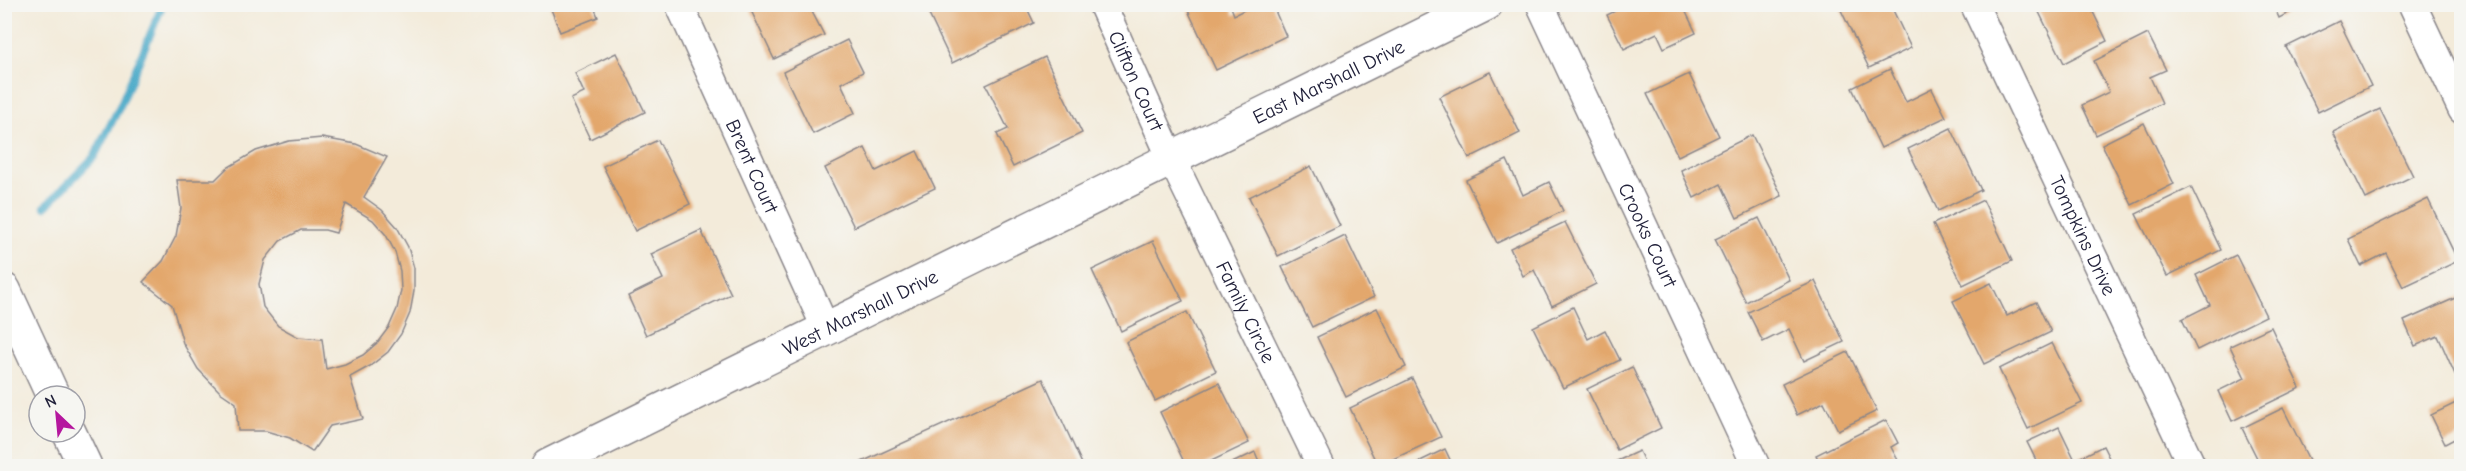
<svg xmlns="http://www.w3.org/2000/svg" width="2466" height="471" viewBox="0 0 2466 471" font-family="'Comic Neue',sans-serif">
	<rect width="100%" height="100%" fill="#f6f6f2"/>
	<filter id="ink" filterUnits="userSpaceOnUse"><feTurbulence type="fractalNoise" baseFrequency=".0167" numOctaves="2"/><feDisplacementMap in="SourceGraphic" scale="12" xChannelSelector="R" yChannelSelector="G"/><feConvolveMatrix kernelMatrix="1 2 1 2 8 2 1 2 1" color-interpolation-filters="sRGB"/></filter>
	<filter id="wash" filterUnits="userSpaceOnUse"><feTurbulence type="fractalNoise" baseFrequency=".008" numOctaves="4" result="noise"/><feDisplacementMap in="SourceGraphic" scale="24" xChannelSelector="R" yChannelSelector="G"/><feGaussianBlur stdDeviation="1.35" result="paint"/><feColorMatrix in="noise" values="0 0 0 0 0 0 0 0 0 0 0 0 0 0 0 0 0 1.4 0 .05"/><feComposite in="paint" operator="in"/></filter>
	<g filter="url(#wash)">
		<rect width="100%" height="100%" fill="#f3ebda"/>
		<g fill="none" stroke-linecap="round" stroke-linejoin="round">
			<polyline stroke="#47a8c7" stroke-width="8" points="45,207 94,157 121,104 163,4"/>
		</g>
		<g id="blocks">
			<g fill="#e3a76c" fill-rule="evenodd">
				<polygon points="549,4 593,4 598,17 560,32"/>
				<polygon points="748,4 808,4 824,35 774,59"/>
				<polygon points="924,4 1025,4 1034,23 952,63"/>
				<polygon points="1185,4 1230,4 1234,15 1256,4 1272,4 1286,36 1216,70"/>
				<polygon points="1629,4 1682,4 1696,33 1664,48 1657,33 1624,49 1607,15"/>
				<polygon points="1842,4 1890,4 1911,48 1869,68 1839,6"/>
				<polygon points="2035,4 2089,4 2107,41 2064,63"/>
				<polygon points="2273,4 2306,4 2279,18"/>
				<polygon points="2339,21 2371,86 2318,112 2286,47"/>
				<polygon points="2148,34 2166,70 2150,77 2162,103 2096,135 2082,105 2109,92 2094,61"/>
				<polygon points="847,40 863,72 841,83 855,113 813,134 783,72"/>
				<polygon points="616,53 645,112 590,139 571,99 584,93 575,73"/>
				<polygon points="1045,57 1082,133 1013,167 997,134 1008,129 986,85"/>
				<polygon points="1890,69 1906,102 1932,89 1946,117 1881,148 1852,88"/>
				<polygon points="1490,72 1520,133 1469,158 1439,97"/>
				<polygon points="1689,74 1719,136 1678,156 1647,94"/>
				<polygon points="2380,109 2413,176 2366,199 2333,132"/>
				<polygon points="2144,123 2174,184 2132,205 2102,144"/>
				<polygon points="1951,128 1981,190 1938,211 1908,149"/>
				<polygon points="1752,135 1782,196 1737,218 1721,184 1694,198 1681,170"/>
				<path d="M 322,138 L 356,144 L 387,157 L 364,197 L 382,210 L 397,227 L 408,247 L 414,268 L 414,291 L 410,313 L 401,334 L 388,352 L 370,366 L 350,377 L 363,419 L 330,426 L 312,452 L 290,438 L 266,431 L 238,431 L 236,403 L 220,392 L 198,369 L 183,343 L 172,305 L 143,282 L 163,261 L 176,236 L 181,208 L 177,180 L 215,180 L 227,168 L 256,151 L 289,141 ZM 346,204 L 373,220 L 386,235 L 395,252 L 400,271 L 401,290 L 397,309 L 389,327 L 377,343 L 363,355 L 345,364 L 326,369 L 322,339 L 298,337 L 278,326 L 263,307 L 259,284 L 265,260 L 280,241 L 301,230 L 325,230 L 336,233 Z"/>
				<polygon points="658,140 690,204 635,231 603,166"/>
				<polygon points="865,148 876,171 917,151 935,188 854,227 825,168"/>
				<polygon points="1507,160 1523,195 1549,182 1563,211 1497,243 1466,180"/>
				<polygon points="1311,166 1340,226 1278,256 1249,197"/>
				<polygon points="2191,187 2221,250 2167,276 2136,214"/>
				<polygon points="2428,199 2458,261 2403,287 2386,253 2361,266 2348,239"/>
				<polygon points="1983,200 2012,261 1963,285 1933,224"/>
				<polygon points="1759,218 1789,280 1746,302 1715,239"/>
				<polygon points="1565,222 1596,284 1552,306 1534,270 1523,276 1510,248"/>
				<polygon points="701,230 731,294 646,335 628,296 663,279 651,254"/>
				<polygon points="1345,236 1374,297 1312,327 1282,267"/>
				<polygon points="1153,241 1183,301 1121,331 1092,270"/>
				<polygon points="2236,255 2266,316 2197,350 2182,319 2210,305 2196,275"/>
				<polygon points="1815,281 1844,342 1804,361 1789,329 1763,342 1748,312"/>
				<polygon points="1991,283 2007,316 2036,302 2051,332 1984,364 1953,301"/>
				<polygon points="2462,295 2462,380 2458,381 2438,336 2415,346 2404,321"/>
				<polygon points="1573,307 1588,339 1605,330 1620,360 1563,388 1533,327"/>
				<polygon points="1377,308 1406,367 1346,397 1317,337"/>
				<polygon points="1187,312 1216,371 1155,401 1126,342"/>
				<polygon points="2271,327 2300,388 2232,421 2218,391 2245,378 2230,346"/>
				<polygon points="2052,343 2082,403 2028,429 1999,369"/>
				<polygon points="1848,352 1877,411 1838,430 1824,402 1797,415 1782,384"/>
				<polygon points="1632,367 1661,428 1617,450 1587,389"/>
				<polygon points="1412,378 1441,437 1378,466 1350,408"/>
				<polygon points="1043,379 1083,466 853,466"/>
				<polygon points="1219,383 1249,443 1201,466 1186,466 1160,412"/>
				<polygon points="2462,400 2462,435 2445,444 2431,415"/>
				<polygon points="2283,408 2312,466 2261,466 2242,428"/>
				<polygon points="1886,420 1898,443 1891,447 1901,466 1822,466 1816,455"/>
				<polygon points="2059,427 2075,460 2103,446 2113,466 2039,466 2027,442"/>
				<polygon points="1445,449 1453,466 1410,466"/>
				<polygon points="1639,451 1646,466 1606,466"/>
				<polygon points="1255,452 1261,466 1226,466"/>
			</g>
		</g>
	</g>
	<g filter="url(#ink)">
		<use href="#blocks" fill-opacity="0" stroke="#8a868a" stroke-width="1.5"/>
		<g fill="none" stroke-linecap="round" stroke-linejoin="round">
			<defs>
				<g id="street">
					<path id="s1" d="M 679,4 L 826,329"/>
					<path id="s2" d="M 1102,4 L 1171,158 L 1321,466"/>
					<path id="s3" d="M 1540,4 L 1756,466"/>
					<path id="s4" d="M 1974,4 L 2192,466"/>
					<polyline points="2412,4 2462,110"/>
				</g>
				<g id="secondary">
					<polyline points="4,290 53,396"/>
					<polyline points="69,432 85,466"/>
					<path id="s5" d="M 548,466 L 1486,4"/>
				</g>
			</defs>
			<use href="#street" stroke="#8a868a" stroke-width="30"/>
			<use href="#secondary" stroke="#8a868a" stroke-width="36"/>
			<use href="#street" stroke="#fff" stroke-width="27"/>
			<use href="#secondary" stroke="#fff" stroke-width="33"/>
		</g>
	</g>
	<g text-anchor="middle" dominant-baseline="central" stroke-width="5" stroke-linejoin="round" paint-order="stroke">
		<g font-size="20" fill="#22223b" stroke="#f6f6f2">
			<text stroke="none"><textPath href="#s2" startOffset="84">Clifton Court</textPath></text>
			<text stroke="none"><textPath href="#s5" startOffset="870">East Marshall Drive</textPath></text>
			<text stroke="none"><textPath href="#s1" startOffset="178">Brent Court</textPath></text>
			<text stroke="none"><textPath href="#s3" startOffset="255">Crooks Court</textPath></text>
			<text stroke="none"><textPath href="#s4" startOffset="256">Tompkins Drive</textPath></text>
			<text stroke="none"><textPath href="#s5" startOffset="348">West Marshall Drive</textPath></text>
			<text stroke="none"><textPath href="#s2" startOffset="340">Family Circle</textPath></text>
		</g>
	</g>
	<rect width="2466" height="471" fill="none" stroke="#f6f6f2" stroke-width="24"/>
	<g transform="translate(57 414) rotate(334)"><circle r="28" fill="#f6f6f2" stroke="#a1a1a9" stroke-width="1.5"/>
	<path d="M0-4.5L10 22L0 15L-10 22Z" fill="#b5179e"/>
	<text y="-9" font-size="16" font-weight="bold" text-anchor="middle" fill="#22223b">N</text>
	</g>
</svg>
